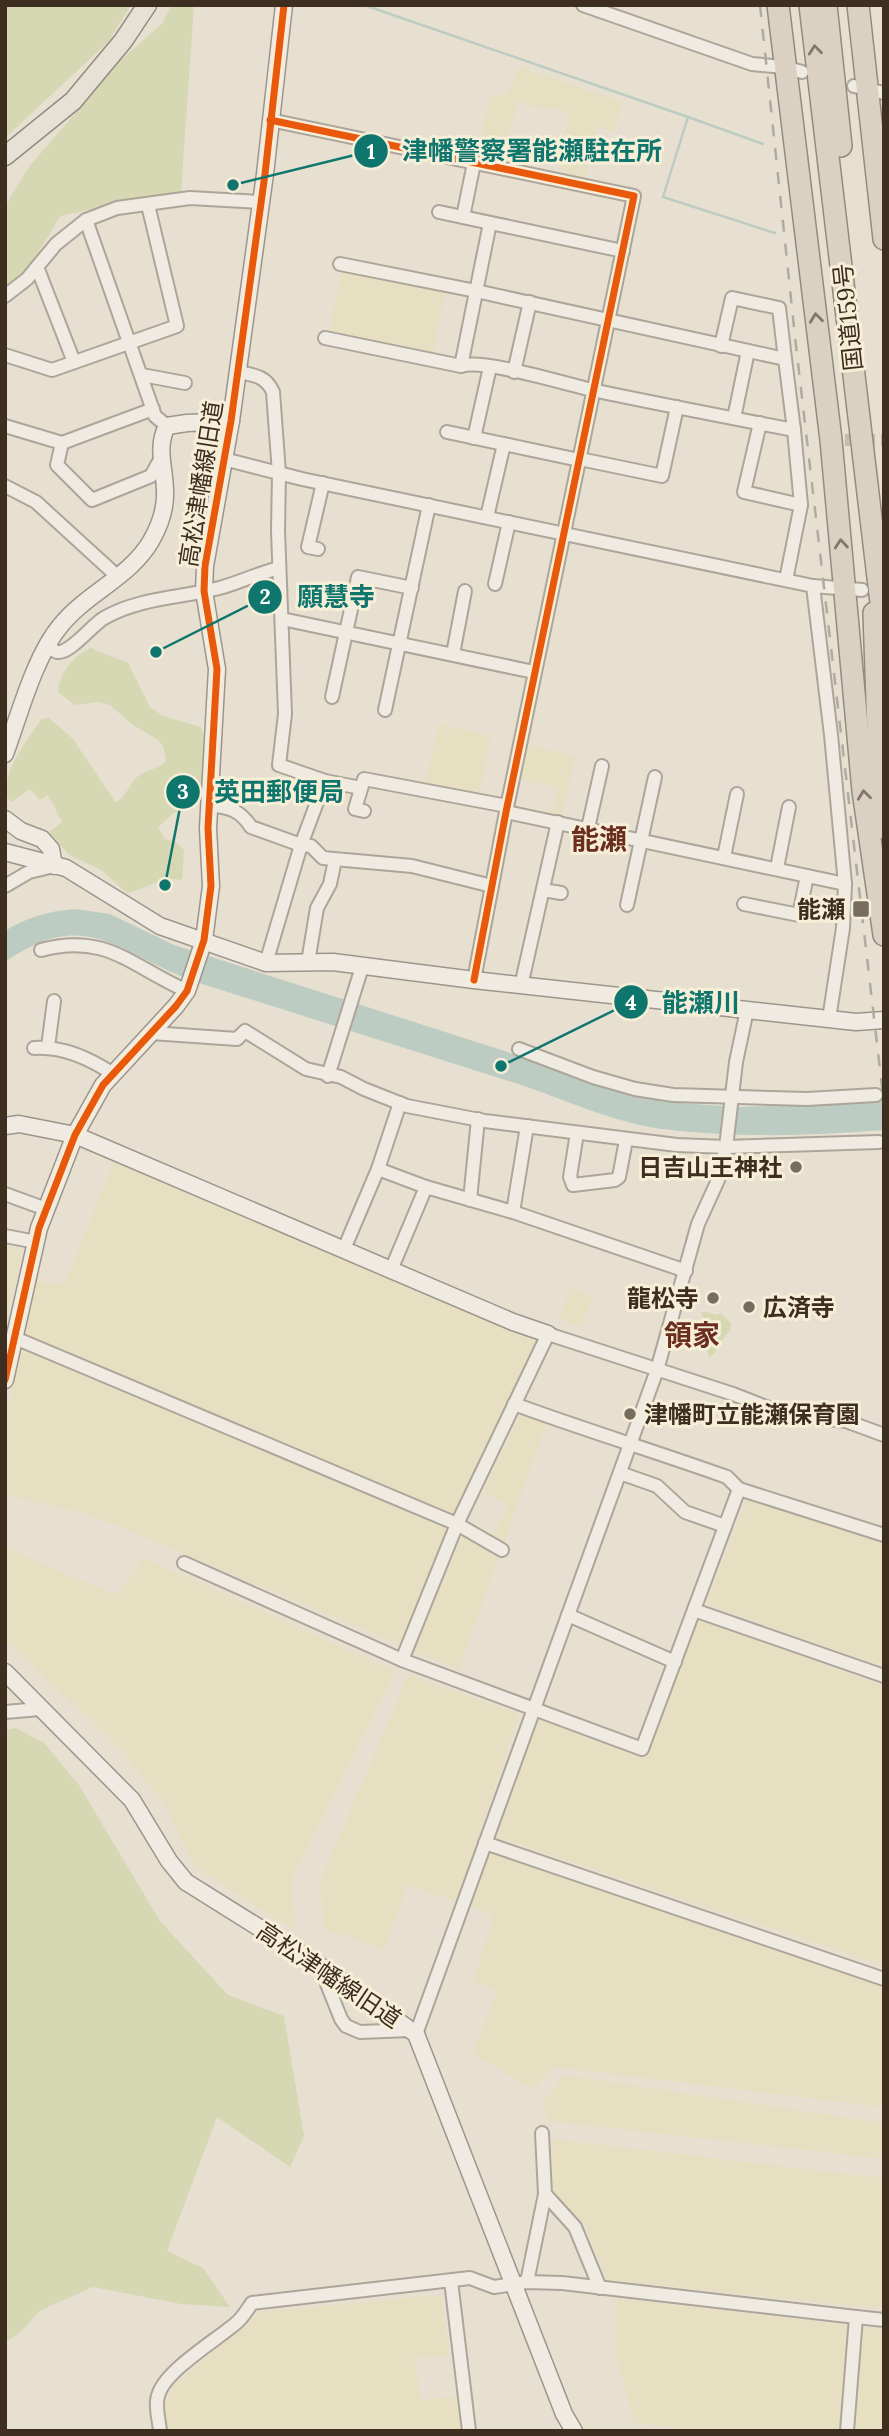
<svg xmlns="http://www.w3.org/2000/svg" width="889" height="2436" viewBox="0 0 889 2436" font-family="Lora,'Noto Sans JP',serif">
	<rect width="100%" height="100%" fill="#e7e0d1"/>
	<g fill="#e6dfc2">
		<polygon points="519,67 623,102 613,132 596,127 585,181 558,175 569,115 556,109 534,108 518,99 503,163 477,157 490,95 508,95"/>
		<polygon points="342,271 445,292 432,358 328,337"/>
		<polygon points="439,724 491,736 479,797 425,787"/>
		<polygon points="526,745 575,756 562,816 552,814 558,788 518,779"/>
		<polygon points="114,1160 539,1340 457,1516 23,1334 35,1281 64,1285"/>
		<polygon points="5,1246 23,1250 5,1327"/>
		<polygon points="570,1288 592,1296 581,1327 560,1319"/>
		<polygon points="20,1348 452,1527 401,1645 91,1515 5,1495 5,1427"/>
		<polygon points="522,1412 546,1425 459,1669 414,1652 465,1529 491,1538 508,1504 483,1492"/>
		<polygon points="747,1498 884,1544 884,1667 706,1604"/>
		<polygon points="5,1547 115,1595 145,1558 396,1672 291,1882 296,1931 195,1867 165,1804 120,1749 5,1639"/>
		<polygon points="697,1618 884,1686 884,1966 497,1837 538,1718 645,1759"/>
		<polygon points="408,1675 519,1714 457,1902 407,1885 385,1949 324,1929 320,1881"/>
		<polygon points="489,1850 884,1986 884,2107 553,2067 534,2090 473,2054 497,1990 473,1981 494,1916 470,1905"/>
		<polygon points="564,2075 884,2123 884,2159 547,2121 543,2103"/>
		<polygon points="551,2139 884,2178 884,2309 608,2280 583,2223 553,2191"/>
		<polygon points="441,2295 449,2355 414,2358 421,2400 457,2397 461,2431 168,2431 165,2406 175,2384 260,2312"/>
		<polygon points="617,2298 847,2325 840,2431 698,2431 634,2423 614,2347"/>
		<polygon points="863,2327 884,2330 884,2431 855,2431"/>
	</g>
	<g fill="#d6d7b3">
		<polygon points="5,5 131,5 109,41 5,138"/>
		<polygon points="171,5 194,5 181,192 60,216 21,281 5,292 5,206 28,168 121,60 162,24"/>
		<path d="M 91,648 L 128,663 L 150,707 L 163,716 L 201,727 L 203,733 L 202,789 L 188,806 L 174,813 L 158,827 L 165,839 L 176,842 L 184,850 L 182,880 C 161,875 146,890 127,893 L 101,870 L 69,855 L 49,832 L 62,822 L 48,795 L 40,800 L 30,789 L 11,802 L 5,795 C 5,767 27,742 41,719 L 49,718 L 73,739 L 116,803 C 126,796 129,785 137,777 C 146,769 159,770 166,761 L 163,746 L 158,740 L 133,725 L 110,705 L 97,702 L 75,705 L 58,692 C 58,676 76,652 91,648 Z"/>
		<path d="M 701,1312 L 708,1312 L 715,1315 L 721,1313 L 731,1324 L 731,1329 C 722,1338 719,1351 709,1358 L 705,1342 L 710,1335 Z"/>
		<polygon points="16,1728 44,1743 79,1785 160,1921 228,1995 284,2016 304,2136 290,2167 217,2117 167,2251 203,2268 230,2307 181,2304 93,2287 39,2311 20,2333 5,2342 5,1730"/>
	</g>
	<path fill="#bcccc2" d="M 75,909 L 110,914 L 174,945 L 545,1064 L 622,1092 L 666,1102 L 737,1107 L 839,1104 L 884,1100 L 884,1130 C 810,1136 735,1138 662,1129 C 611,1122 564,1099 515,1083 C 408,1049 300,1015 193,981 C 115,952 87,906 5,962 L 5,931 C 27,917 49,911 75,909 Z"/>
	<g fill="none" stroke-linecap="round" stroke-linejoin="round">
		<g stroke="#bcccc2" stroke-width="2.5">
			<polyline points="364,5 688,117 663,197 775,233"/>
			<polyline points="688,117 763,144"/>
		</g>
		<polyline stroke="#c5bcae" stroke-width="12" stroke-dasharray="12 6" stroke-linecap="butt" points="845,440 884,440"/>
		<defs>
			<g id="street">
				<polyline points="583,5 752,64 784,67 802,72"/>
				<polyline points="854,86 884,93"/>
				<polyline points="270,120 634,196 506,812 474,980"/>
				<polyline points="439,212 623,251"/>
				<polyline points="463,217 474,163"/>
				<polyline points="86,220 155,416 167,426"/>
				<polyline points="37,267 74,362"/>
				<polyline points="5,296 27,279 56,244 86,220 117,208 190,198 261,202"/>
				<path d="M 325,338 L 461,366 C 481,358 567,384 592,390 C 659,404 726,417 794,430 L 785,359 L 476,291 L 340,264"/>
				<polyline points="721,346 732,298 779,308 785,359"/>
				<polyline points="5,355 52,370 177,326 148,205"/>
				<polyline points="461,366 490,223"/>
				<path d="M 238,372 C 254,375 266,376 273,392 L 279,473 L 278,531 L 285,714 L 279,765 L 325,781 L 361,788"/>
				<polyline points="514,372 530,302"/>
				<polyline points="142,375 185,383"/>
				<polyline points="734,418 748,351"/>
				<polyline points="760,423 744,492 801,505"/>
				<polyline points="5,426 62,443 57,465 92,500 151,476 161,458"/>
				<polyline points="447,432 579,460"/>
				<polyline points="474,438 490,367"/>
				<polyline points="62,443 153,409"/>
				<polyline points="224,459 302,479 813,586 862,590"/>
				<polyline points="580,459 662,476 677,407"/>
				<polyline points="5,486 36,502 117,576"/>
				<polyline points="487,517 504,444"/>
				<polyline points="318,549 308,547 323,483"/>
				<polyline points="786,580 801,505 794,430"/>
				<polyline points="495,584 509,522"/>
				<polyline points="813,586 831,735 845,884"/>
				<polyline points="282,619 534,672"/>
				<path d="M 48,647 C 51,648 54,651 57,652 C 70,654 92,625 104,618 C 140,597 184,598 223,587 C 242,581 260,573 279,568"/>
				<polyline points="453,654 465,591"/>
				<polyline points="332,697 358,577 412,588"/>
				<polyline points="385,710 429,505"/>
				<path d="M 209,805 C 229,807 240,810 251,827 L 301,845 L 311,846 L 323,858 L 412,866 L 492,886"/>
				<polyline points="364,811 355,809 364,779 507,806"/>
				<polyline points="506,812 845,884 843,928 829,1019"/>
				<polyline points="588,828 602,766"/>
				<polyline points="724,857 737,794"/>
				<polyline points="777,868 789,807"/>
				<polyline points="5,886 29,872 54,866"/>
				<polyline points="543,890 561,893"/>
				<polyline points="744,904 799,915 807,876"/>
				<polyline points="627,905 655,777"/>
				<path d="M 41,950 C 106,932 132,967 187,991"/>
				<polyline points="308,962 317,908 330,884 335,860"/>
				<polyline points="266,963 301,845 325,781"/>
				<polyline points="521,986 558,822"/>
				<polyline points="151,1033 237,1039 245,1031 306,1069 341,1077 364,1089 407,1106 485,1121 677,1145 726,1147 879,1142"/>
				<polyline points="48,1047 54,1001"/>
				<path d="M 34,1048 C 63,1046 89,1058 113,1074"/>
				<polyline points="519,1049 593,1077 635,1089 673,1095 807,1099 876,1095"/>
				<polyline points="328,1076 362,967"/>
				<polyline points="577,1133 570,1177 573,1185 615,1180 619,1177 626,1140"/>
				<polyline points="378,1169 426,1187 513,1212 686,1271"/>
				<polyline points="5,1194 46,1209"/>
				<polyline points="470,1200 478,1119"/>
				<polyline points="513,1212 527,1126"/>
				<polyline points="5,1236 36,1242"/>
				<polyline points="344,1249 378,1169 400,1103"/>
				<polyline points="391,1270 426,1187"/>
				<polyline points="15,1338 457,1524 502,1550"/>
				<path d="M 514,1404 C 585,1430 657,1452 727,1477 L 739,1489"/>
				<polyline points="884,1435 846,1421 784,1414 733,1394 548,1334 457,1524 402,1660 642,1749 739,1489 884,1535"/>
				<polyline points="620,1473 657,1486 685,1512 725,1526"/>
				<polyline points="184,1563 402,1660"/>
				<polyline points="694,1610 884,1676"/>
				<polyline points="568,1615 675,1662"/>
				<polyline points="5,1712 40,1709"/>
				<polyline points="485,1843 884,1979"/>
				<polyline points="329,1972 327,1984 341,2019 346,2026 360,2032 411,2030"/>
				<polyline points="416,2034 657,1370 698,1224 718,1180 726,1147 736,1062 747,1010"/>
				<polyline points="542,2133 545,2194 575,2227 600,2288"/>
				<polyline points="451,2281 469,2431"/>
				<polyline points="527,2282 545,2194"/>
				<path d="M 160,2431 C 159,2419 154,2404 159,2393 C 167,2370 216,2340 235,2324 C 242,2319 247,2310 252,2303 L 470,2278 L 494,2287 L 527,2282 L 562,2283 L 856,2317"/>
				<polyline points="847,2431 856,2317 884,2320"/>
			</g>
			<g id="secondary">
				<path d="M 5,754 C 19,716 35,655 61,625 C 87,593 130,577 151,541 C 159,527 165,511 165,495 C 166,471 155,449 167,426 L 187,423 L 231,421"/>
				<polyline points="5,819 21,831 42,839 51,849 54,866"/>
				<polyline points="5,852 66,868 160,926 266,963 333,962 474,980 856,1022 884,1020"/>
				<polyline points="5,1126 19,1124 75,1135 513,1322 548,1334"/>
				<polyline points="5,1380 39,1228 75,1135 103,1085 176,1006 187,991 204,940 211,886 208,828 217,669 204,591 205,566 231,421 265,174 284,5"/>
				<polyline points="5,1672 132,1800 169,1861 186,1882 325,1969 416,2034 564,2414 574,2431"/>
			</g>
			<polyline id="primary" points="5,156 73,101 123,41 147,5"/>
			<g id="highway">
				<polyline points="778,5 831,440 863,791 884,935"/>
				<polyline points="810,5 884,628"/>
				<polyline points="826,5 841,146"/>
				<polyline points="858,5 884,239"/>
				<polyline points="874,613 880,788 884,828"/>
			</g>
		</defs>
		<use href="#street" stroke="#ada599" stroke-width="16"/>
		<use href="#secondary" stroke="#9c958a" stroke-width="19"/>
		<use href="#primary" stroke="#928b80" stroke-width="21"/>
		<use href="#highway" stroke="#928b80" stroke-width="24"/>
		<use href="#street" stroke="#efebe3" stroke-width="12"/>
		<use href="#secondary" stroke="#efebe3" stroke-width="16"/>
		<use href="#primary" stroke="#e6e1d4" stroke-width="18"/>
		<use href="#highway" stroke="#dad1c2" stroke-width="21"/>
		<polyline stroke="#afaaa2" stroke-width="2.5" stroke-dasharray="12 12" stroke-linecap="butt" points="760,5 796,346 884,1104"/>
		<defs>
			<g id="cycleway">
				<polyline points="270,120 634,196 506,812 474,980"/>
				<polyline points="5,1380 39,1228 75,1135 103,1085 176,1006 187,991 204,940 211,886 208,828 217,669 204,591 205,566 231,421 265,174 284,5"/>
			</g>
		</defs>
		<use href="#cycleway" stroke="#f7eed8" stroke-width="11"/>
		<use href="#cycleway" stroke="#e8590c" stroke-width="7"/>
	</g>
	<defs><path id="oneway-chevron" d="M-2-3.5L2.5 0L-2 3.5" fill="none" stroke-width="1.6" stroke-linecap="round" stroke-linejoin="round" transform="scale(1.75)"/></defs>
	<g stroke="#847769">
		<use href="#oneway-chevron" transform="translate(815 50) rotate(-96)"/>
		<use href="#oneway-chevron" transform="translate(816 318) rotate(-97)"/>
		<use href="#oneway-chevron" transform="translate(841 544) rotate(-95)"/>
		<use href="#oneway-chevron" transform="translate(864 795) rotate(-97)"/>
	</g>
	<g fill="#786c5e" stroke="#f7eed8" stroke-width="2.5">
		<rect x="852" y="900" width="18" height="18" rx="3.5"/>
		<circle cx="796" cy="1167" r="7"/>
		<circle cx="713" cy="1298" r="7"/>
		<circle cx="749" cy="1307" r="7"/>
		<circle cx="630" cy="1414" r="7"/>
	</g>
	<g text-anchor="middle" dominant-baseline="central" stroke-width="6" stroke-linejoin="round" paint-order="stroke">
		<g font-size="24" fill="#3d2e20" stroke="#f7eed8">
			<text transform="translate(848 317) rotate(-96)">国道159号</text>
			<text transform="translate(201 484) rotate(-81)">高松津幡線旧道</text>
			<text transform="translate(329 1975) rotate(34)">高松津幡線旧道</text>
		</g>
		<g font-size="24" font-weight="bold" fill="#3d2e20" stroke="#f7eed8" text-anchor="end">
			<text x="845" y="909">能瀬</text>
			<text x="782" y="1167">日吉山王神社</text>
			<text x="699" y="1298">龍松寺</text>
			<text x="763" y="1307" text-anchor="start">広済寺</text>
			<text x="644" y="1414" text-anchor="start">津幡町立能瀬保育園</text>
		</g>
		<g font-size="28" font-weight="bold" fill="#6b2e1e" stroke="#f7eed8">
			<text x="599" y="839">能瀬</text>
			<text x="692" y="1335">領家</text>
		</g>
	</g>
	<path fill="none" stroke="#0f766e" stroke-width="2.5" d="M233 185L371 151M156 652L265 597M165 885L183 792M501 1066L631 1002"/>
	<g fill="#0f766e" stroke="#f7eed8" stroke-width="2.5">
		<circle cx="233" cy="185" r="7"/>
		<circle cx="156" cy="652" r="7"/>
		<circle cx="165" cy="885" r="7"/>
		<circle cx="501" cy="1066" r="7"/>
		<circle cx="371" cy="151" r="18"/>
		<circle cx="265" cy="597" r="18"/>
		<circle cx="183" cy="792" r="18"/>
		<circle cx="631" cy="1002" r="18"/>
	</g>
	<g font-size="21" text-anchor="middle" font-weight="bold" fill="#fff">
		<text x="371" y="159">1</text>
		<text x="265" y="604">2</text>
		<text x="183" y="799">3</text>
		<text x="631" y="1010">4</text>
	</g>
	<g font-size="26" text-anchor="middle" font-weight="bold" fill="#0f766e" stroke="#f7eed8" stroke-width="6" stroke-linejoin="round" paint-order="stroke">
		<text x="532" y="160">津幡警察署能瀬駐在所</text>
		<text x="336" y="606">願慧寺</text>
		<text x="279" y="801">英田郵便局</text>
		<text x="701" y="1012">能瀬川</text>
	</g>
	<rect width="889" height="2436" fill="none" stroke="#3d2e20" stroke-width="14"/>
</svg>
